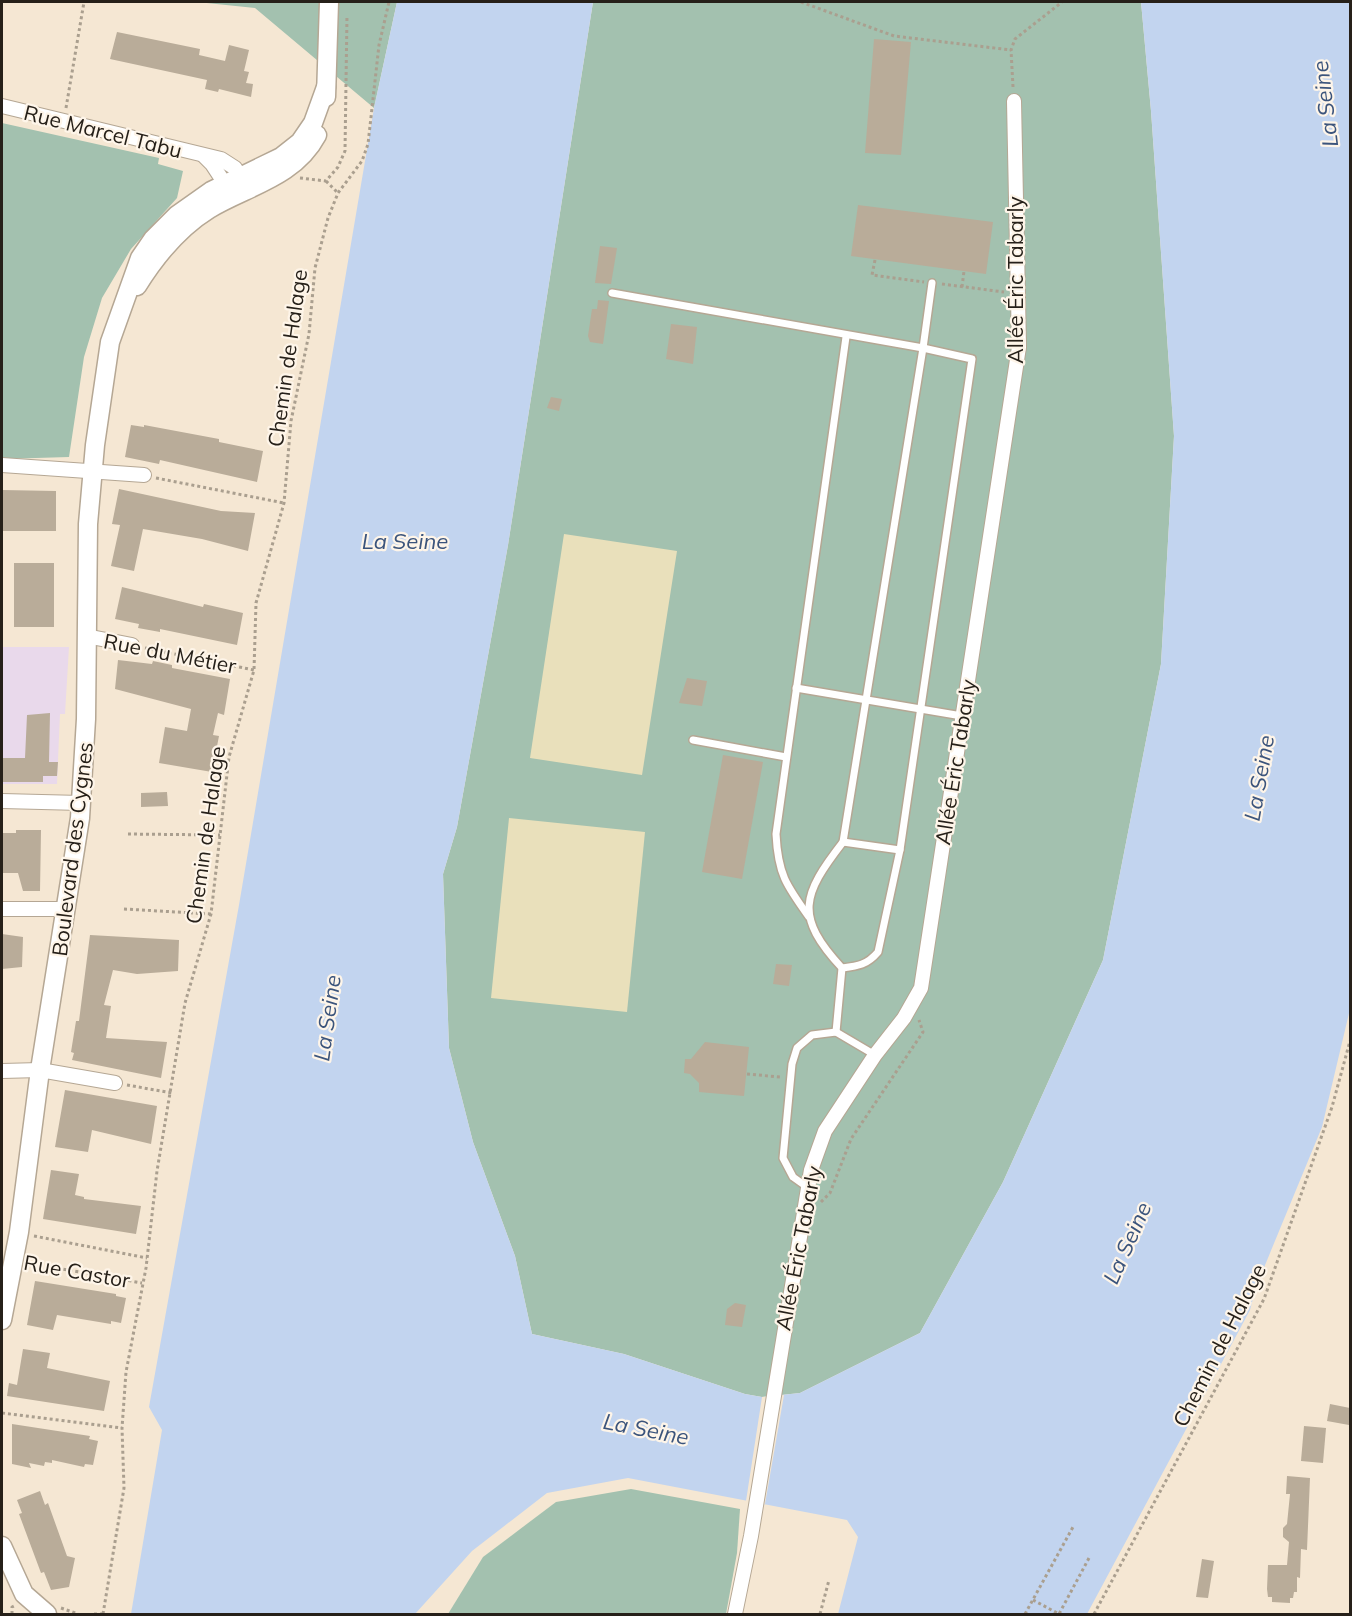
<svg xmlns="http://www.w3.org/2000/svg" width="1352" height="1616" viewBox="0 0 1352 1616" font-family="Mulish,sans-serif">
	<rect width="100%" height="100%" fill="#f5e7d3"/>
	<polygon fill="#e9d9eb" points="2,647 69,647 65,714 60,714 57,784 2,784"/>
	<g fill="#a3c1af">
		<polygon points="197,2 397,2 374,108 255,8"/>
		<polygon points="593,2 1141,2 1151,111 1174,436 1161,664 1103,960 1003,1182 920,1333 800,1393 762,1397 745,1394 624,1354 532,1334 515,1256 473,1142 449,1048 443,874 457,827 508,545"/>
		<polygon points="2,123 159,158 158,164 183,171 177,198 131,249 102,298 84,357 69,457 2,459"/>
		<polygon points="631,1489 740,1509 737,1553 726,1614 448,1614 483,1557 556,1502"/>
	</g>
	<g fill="#e9e0bb">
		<polygon points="564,534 677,551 642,775 530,758"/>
		<polygon points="509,818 645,832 627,1012 491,998"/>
	</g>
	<polygon fill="#c2d4ef" points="397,2 593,2 508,545 457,827 443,874 449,1048 473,1142 515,1256 532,1334 624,1354 745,1394 762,1397 800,1393 920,1333 1003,1182 1103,960 1161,664 1174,436 1151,111 1141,2 1350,2 1350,1009 1322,1127 1256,1287 1250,1310 1087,1614 838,1614 858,1537 847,1520 628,1478 547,1493 472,1551 415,1614 131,1614 162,1430 149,1407 239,905 374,108"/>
	<polygon fill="#f5e7d3" points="784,1395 765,1504 746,1501 762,1397"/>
	<g fill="#b9ac99">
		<polygon points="117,32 200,49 199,55 225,61 229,45 249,50 244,71 249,72 246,83 253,84 251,97 219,89 218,92 205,89 207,80 110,59"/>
		<polygon points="874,39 911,42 901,155 865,153"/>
		<polygon points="858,205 993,222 986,274 851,256"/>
		<polygon points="600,246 617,248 611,284 595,283"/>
		<polygon points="598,300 609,301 603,344 590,342 588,336 592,309 597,309"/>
		<polygon points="671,324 697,327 693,364 666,359"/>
		<polygon points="551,397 562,399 559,411 547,408"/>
		<polygon points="131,425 144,427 144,425 219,439 219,442 263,451 257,482 160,460 159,464 125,457"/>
		<polygon points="119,489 221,511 255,513 248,551 202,539 143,529 134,571 111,566 120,525 112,524"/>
		<polygon points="2,490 56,491 56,531 2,531"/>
		<rect x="14" y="563" width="40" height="64"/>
		<polygon points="122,587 203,607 204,604 243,613 237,645 160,629 160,632 138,628 139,624 115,619"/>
		<polygon points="118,660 152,664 153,661 172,665 172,668 230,679 224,715 218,713 213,735 219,736 212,772 159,763 165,727 187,731 191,709 115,689"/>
		<polygon points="687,678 707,681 702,706 679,703"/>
		<polygon points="50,713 49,762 58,762 57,776 43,776 43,782 2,782 2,758 25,758 27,715"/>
		<polygon points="723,755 763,762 742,879 702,872"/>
		<polygon points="167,792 168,806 141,807 141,793"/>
		<polygon points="16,830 41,830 40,891 23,891 18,873 2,873 2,833 16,833"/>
		<polygon points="2,934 23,937 22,967 2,969"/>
		<polygon points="90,935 179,940 178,971 137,974 113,970 104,1005 111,1006 106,1038 167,1042 161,1078 72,1060 74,1053 71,1052 76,1021 79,1021"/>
		<polygon points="776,964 792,965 789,986 773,984"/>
		<polygon points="705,1042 749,1047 744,1096 699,1092 699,1083 690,1074 684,1073 685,1059 691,1059"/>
		<polygon points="65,1090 157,1106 151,1144 92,1130 88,1152 55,1147"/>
		<polygon points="51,1170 79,1174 75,1195 84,1197 84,1199 141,1206 136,1234 43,1219"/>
		<polygon points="35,1281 116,1294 116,1296 126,1298 121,1323 111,1321 111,1324 57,1315 53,1330 27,1325"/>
		<polygon points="735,1303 746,1305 742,1327 725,1325 727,1309"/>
		<polygon points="23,1349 50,1353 47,1368 110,1381 104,1411 7,1396 9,1383 17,1385"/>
		<polygon points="1330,1404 1350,1408 1349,1425 1327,1421"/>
		<polygon points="12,1424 90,1436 89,1439 98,1441 93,1465 85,1464 84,1467 52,1460 52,1463 45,1462 44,1466 29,1463 31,1468 12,1464"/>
		<polygon points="1304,1426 1326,1428 1323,1463 1301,1461"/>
		<polygon points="1287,1476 1310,1478 1307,1550 1301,1549 1300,1578 1297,1577 1297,1592 1294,1592 1293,1598 1290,1598 1290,1603 1272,1602 1272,1597 1268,1597 1267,1589 1268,1565 1287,1565 1289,1542 1283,1537 1283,1528 1287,1524 1290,1494 1286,1494"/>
		<polygon points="40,1491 45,1505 48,1503 67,1556 75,1558 69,1587 51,1590 44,1572 41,1573 19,1514 22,1513 17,1500"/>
		<polygon points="1202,1559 1214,1561 1208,1598 1196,1597"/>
	</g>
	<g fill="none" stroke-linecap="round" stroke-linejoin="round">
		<defs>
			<g id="service">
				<path d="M 612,293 L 923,348 L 843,842 C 802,895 794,916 842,968 L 836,1032"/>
				<polyline points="796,688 962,716"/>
				<polyline points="693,740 786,757"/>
				<polyline points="900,850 972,359 923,348 932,283"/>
				<path d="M 809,917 C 786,885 778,874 776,834 L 846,337"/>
				<path d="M 842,968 C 858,966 867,965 878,952 L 900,850 L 843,842"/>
				<polyline points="807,1187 793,1177 783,1158 792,1064 797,1048 812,1035 836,1032 875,1055"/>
			</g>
			<g id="minor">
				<polyline points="2,106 221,159 235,168 245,184"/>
				<polyline points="204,156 212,164 229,190"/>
				<polyline points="2,465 144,475"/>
				<polyline points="86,636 132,645"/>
				<polyline points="2,801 81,803"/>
				<polyline points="2,909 67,909"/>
				<polyline points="2,1071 40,1070 115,1083"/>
				<polyline points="735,1614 751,1536 811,1170 825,1131 875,1055 904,1018 921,988 1019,347 1014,101"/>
			</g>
			<g id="secondary">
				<polyline points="326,97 329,2"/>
				<path d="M 137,286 C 155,257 180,227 209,209 C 247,186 294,178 317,135"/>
				<polyline points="2,1320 19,1232 40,1070 80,818 86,719 88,524 95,445 110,342 140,258 153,239 177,215 211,191 281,157 300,142 313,123 326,87"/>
				<polyline points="2,1546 24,1594 47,1614"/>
			</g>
		</defs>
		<use href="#service" stroke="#b5a794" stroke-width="10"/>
		<use href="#minor" stroke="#b5a794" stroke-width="16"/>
		<use href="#secondary" stroke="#b5a794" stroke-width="21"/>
		<g stroke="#aa9f8f" stroke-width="3" stroke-dasharray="3 3" stroke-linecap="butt">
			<polyline points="801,2 894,36 1011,50"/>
			<polyline points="1013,87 1011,50 1015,39 1062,2"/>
			<polyline points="66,108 84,2"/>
			<polyline points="300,178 326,181 338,167 345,151 347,15"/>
			<polyline points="326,181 338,193"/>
			<polyline points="875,260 872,275 924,282"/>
			<polyline points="942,284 1004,292"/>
			<polyline points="962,287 964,271"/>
			<polyline points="156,478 284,503"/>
			<polyline points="145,648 254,670"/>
			<polyline points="128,834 220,835"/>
			<polyline points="124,909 211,914"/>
			<polyline points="747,1074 780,1077"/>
			<polyline points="127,1085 172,1093"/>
			<polyline points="821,1202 830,1193 851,1139 923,1032 919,1020"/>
			<polyline points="34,1236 147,1258"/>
			<polyline points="28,1263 142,1283"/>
			<polyline points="2,1413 122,1428"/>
			<polyline points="1033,1600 1059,1614 1089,1558"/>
			<polyline points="61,1608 78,1614"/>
			<polyline points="12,1614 12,1607 14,1606"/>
			<polyline points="94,1614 103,1614"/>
			<polyline points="103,1614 124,1488 122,1428 126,1372 146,1268 157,1171 185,1003 211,914 229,757 254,670 256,603 284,503 291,421 309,334 315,268 328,218 338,193 362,161 368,144 379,45 389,2"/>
			<polyline points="820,1614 829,1580"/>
			<polyline points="1025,1614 1073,1527"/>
			<polyline points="1094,1614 1264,1299 1332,1107 1350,1041"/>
		</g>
		<use href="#service" stroke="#fff" stroke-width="7"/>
		<use href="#minor" stroke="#fff" stroke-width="14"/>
		<use href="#secondary" stroke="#fff" stroke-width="18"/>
	</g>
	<g text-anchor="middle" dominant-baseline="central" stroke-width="4.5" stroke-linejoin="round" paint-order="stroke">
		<g font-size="21" fill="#262019" stroke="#fef5e9">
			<text transform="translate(103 131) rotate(14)">Rue Marcel Tabu</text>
			<text transform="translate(1015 280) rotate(-90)">Allée Éric Tabarly</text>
			<text transform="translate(287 358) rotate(-82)">Chemin de Halage</text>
			<text transform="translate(170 653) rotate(11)">Rue du Métier</text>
			<text transform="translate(955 762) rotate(-81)">Allée Éric Tabarly</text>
			<text transform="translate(205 835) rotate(-82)">Chemin de Halage</text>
			<text transform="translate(72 849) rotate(-83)">Boulevard des Cygnes</text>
			<text transform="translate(798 1248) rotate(-79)">Allée Éric Tabarly</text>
			<text transform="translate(77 1271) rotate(10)">Rue Castor</text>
			<text transform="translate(1219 1345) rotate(-63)">Chemin de Halage</text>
		</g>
		<g font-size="22" font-style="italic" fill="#3b547c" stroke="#fef5e9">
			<text transform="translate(1325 104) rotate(-97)">La Seine</text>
			<text x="405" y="541">La Seine</text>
			<text transform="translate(1259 778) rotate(-80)">La Seine</text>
			<text transform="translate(327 1018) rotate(-82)">La Seine</text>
			<text transform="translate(1127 1243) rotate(-66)">La Seine</text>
			<text transform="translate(646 1429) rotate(11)">La Seine</text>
		</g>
	</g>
	<rect width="1352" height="1616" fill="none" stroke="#262019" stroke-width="6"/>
</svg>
